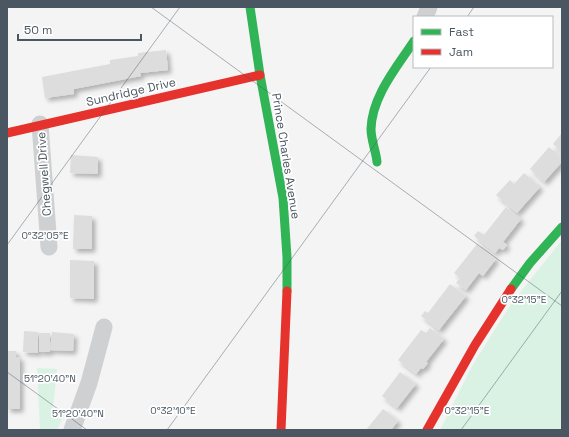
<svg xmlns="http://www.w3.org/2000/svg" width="569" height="437" viewBox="0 0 569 437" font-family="'Space Grotesk',sans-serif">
	<defs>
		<filter id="shadow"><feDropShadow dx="3.5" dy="3.5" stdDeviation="2" flood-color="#0004"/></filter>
	</defs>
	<rect width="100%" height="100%" fill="#f4f4f4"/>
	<g fill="#d9f2e3">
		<polygon points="562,240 562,430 440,430 472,366 511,304"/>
		<polygon points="37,368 57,369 53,409 65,413 57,430 40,430"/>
	</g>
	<g fill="#ddddde" filter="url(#shadow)">
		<polygon points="166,50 168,70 140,73 141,76 74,89 74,94 45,98 42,77 110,64 110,60 138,56 138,53"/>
		<polygon points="562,133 562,152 553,144"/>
		<polygon points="549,147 562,158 562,162 544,182 530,169"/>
		<polygon points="71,155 98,157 98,174 70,173"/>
		<polygon points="524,173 540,187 517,213 496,195 510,180 514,184"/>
		<polygon points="506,207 521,219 503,242 507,245 503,250 499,248 495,253 474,236 478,231 484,235"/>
		<polygon points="74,215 92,216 92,249 73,249"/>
		<polygon points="477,244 496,259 483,276 479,273 466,290 456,283 460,278 454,273"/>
		<polygon points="70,260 94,261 94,299 70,298"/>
		<polygon points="450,284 466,296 439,330 421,316 425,311 428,313"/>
		<polygon points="430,328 444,339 426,362 428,363 423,369 421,368 416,374 398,360 421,330 426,333"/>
		<polygon points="24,331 38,332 38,353 23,352"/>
		<polygon points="52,332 74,334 73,351 50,350"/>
		<rect x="39" y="333" width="11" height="19"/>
		<polygon points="7,351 16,351 16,357 20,357 20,409 7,409"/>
		<polygon points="400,372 416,384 397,408 382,396"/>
		<polygon points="383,409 398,421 391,430 366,430"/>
	</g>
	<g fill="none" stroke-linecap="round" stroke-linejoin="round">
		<g stroke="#ced0d2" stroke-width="17">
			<polyline points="425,17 429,7"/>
			<polyline points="40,124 49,247"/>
			<polyline points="72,430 89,383 104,327"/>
		</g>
		<g stroke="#30b455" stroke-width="9">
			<polyline points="250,7 260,75 283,198 287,257 287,291"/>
			<path d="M 377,162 C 376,151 371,140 371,129 C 372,96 397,67 414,41"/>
			<polyline points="511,289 530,263 562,227"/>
		</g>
		<g stroke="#e5322d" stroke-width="9">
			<polyline points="7,133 260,75"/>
			<polyline points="281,430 287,291"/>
			<polyline points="427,430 475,345 511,289"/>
		</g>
	</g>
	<path fill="none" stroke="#4a5661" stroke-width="1" stroke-opacity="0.45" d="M 151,7 L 562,306M 467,17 L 474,7M 7,245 L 180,7M 7,372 L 87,430M 167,430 L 431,67M 461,430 L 562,291"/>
	<g text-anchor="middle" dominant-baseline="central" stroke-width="3.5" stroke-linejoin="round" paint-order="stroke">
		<g font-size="12" fill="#4a5661" stroke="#fff">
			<text transform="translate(131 92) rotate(-13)">Sundridge Drive</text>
			<text transform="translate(286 156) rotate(81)">Prince Charles Avenue</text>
			<text transform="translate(44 174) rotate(-94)">Chegwell Drive</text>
		</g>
	</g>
	<g font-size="10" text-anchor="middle" fill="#4a5661" stroke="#fff" stroke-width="3.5" stroke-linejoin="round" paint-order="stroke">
		<text x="45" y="239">0°32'05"E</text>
		<text x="524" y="303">0°32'15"E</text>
		<text x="50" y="382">51°20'40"N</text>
		<text x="173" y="414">0°32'10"E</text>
		<text x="467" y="414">0°32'15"E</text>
		<text x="78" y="417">51°20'40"N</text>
	</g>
	<rect width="569" height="437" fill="none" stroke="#4a5661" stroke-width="16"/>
	<rect x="413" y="16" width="140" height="52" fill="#ffffff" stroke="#b7bbc0"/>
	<rect x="421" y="29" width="20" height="6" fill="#30b455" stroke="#b7bbc0"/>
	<text x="449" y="36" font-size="12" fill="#4a5661">Fast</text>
	<rect x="421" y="49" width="20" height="6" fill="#e5322d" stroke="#b7bbc0"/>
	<text x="449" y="56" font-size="12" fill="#4a5661">Jam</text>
	<path d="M18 34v6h123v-6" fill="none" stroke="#4a5661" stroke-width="2"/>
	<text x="24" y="34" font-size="12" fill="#4a5661" stroke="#ffffff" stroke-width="3" paint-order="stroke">50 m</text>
</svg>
